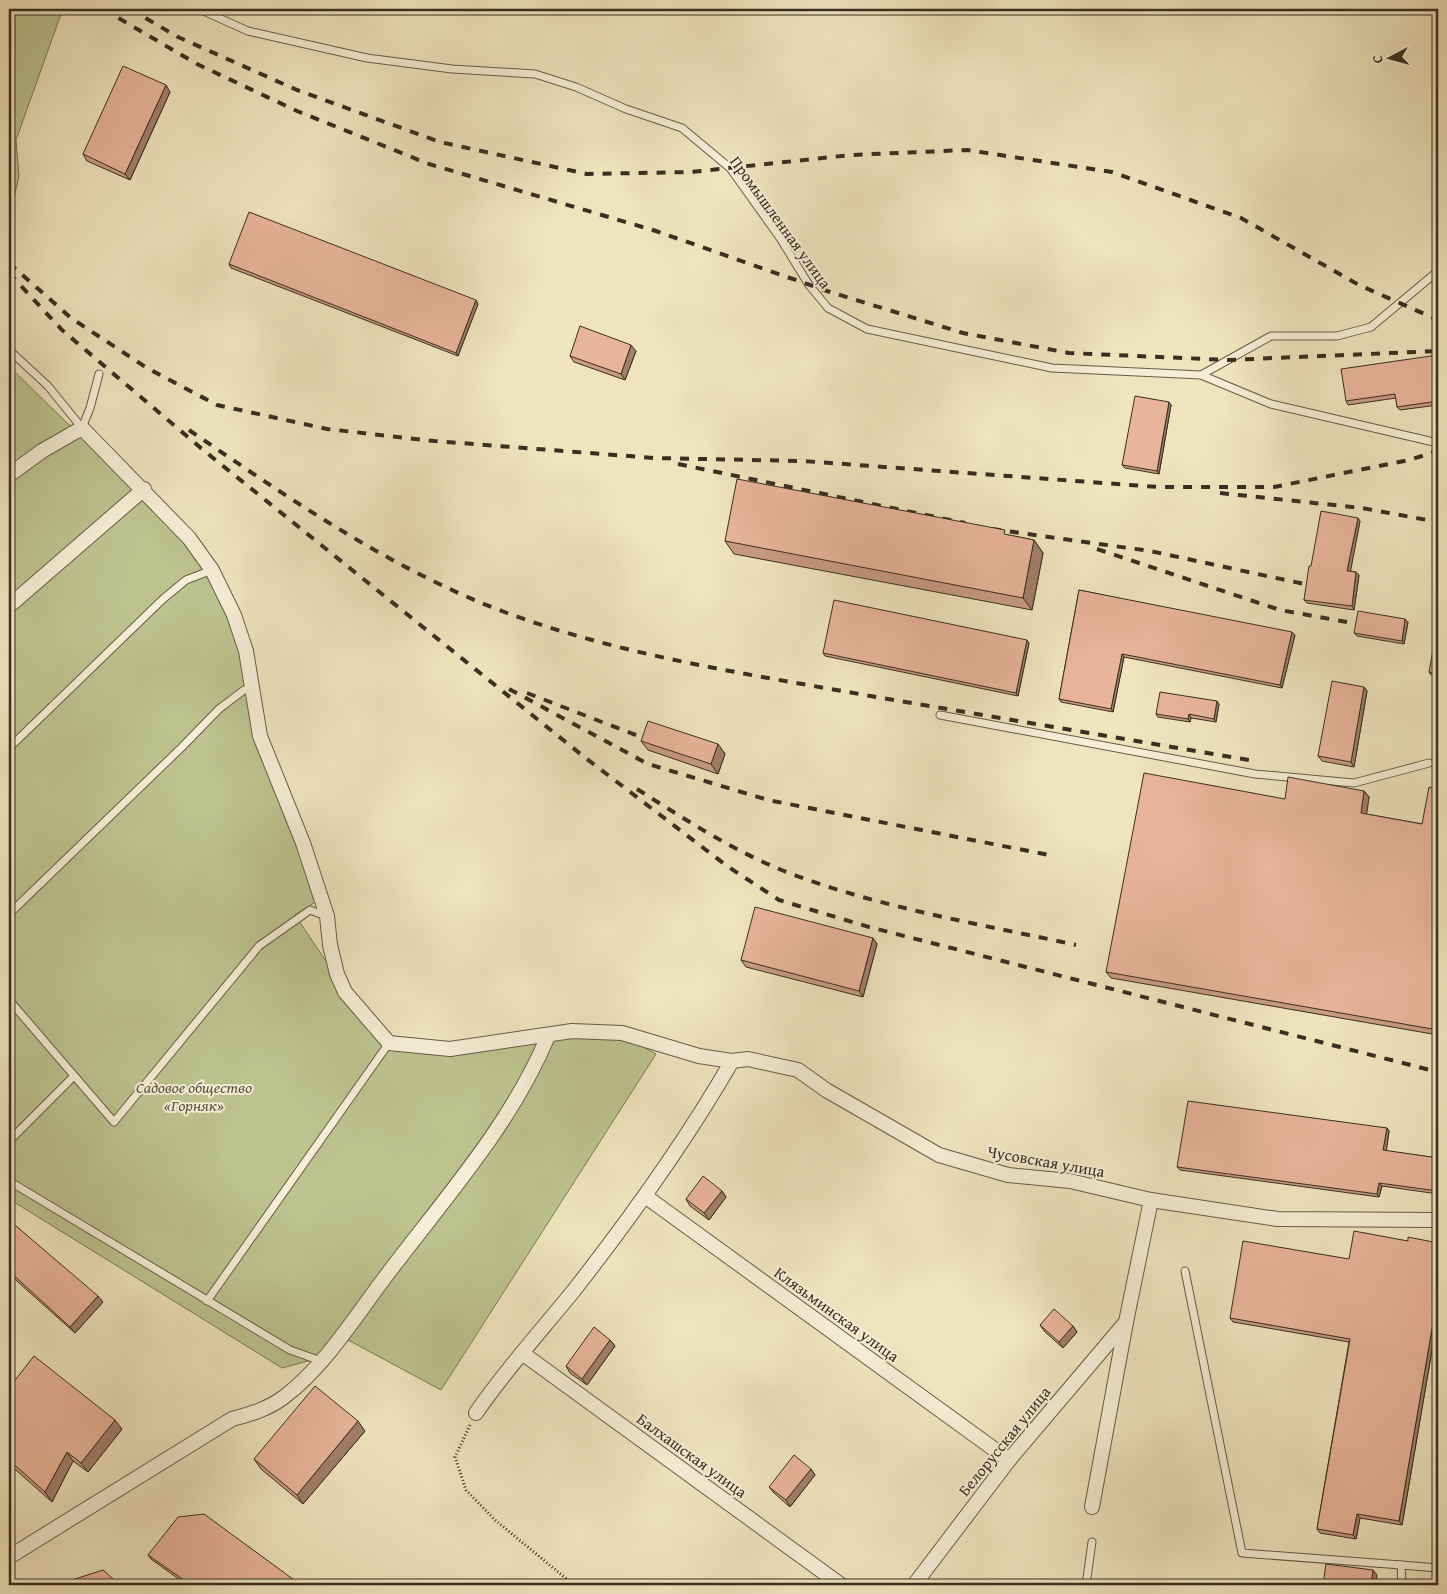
<svg xmlns="http://www.w3.org/2000/svg" width="1447" height="1594" viewBox="0 0 1447 1594" font-family="'Gentium Book Plus',serif">
	<rect width="100%" height="100%" fill="#efe4be"/>
	<filter id="stains"><feTurbulence type="fractalNoise" baseFrequency=".004" numOctaves="4"/><feColorMatrix values="0 0 0 0 .2 0 0 0 0 .09 0 0 0 0 .02 0 0 0 .5 -.17"/></filter>
	<radialGradient id="worn" r=".72"><stop offset=".6" stop-color="#630" stop-opacity="0"/><stop offset="1" stop-color="#630" stop-opacity=".3"/></radialGradient>
	<g fill="#bcc38f" stroke="#7a7858">
		<polygon points="9,9 55,9 61,14 16,140 19,176 9,219"/>
		<polygon points="9,366 67,423 90,441 142,493 201,562 245,652 261,737 320,899 295,915 366,1021 411,1049 565,1038 610,1038 636,1043 656,1054 441,1390 350,1341 337,1337 315,1359 282,1368 9,1199"/>
	</g>
	<g fill="none" stroke-linecap="round" stroke-linejoin="round">
		<defs>
			<g id="lane">
				<polyline points="199,9 248,31 367,58 452,69 535,74 576,87 626,109 682,128 730,168 780,238 809,285 828,308 867,329 1052,368 1201,375 1271,404 1438,443"/>
				<polyline points="9,350 48,386 82,428 90,408 99,374"/>
				<polyline points="1201,375 1271,336 1337,336 1371,327 1438,271"/>
				<polyline points="940,715 1255,774 1354,783 1429,763"/>
				<polyline points="9,748 163,599 186,580 212,570"/>
				<polyline points="9,914 182,747 219,709 244,690 252,690"/>
				<polyline points="9,1000 114,1122 259,946 310,910 326,916"/>
				<polyline points="9,1141 74,1076"/>
				<polyline points="9,1181 290,1350 321,1361"/>
				<polyline points="1185,1271 1242,1553 1401,1565"/>
				<polyline points="207,1301 389,1043"/>
				<polyline points="1086,1585 1092,1542"/>
				<polyline points="1402,1585 1401,1565 1438,1568"/>
			</g>
			<g id="street">
				<polyline points="9,475 42,451 82,428 189,538 212,570 234,615 246,651 260,736 303,843 327,916 330,945 337,974 345,992 389,1043 450,1049 572,1031 622,1033 699,1056 732,1061 748,1059 798,1070 826,1090 939,1155 1008,1175 1070,1181 1151,1200 1277,1219 1438,1220"/>
				<polyline points="9,606 144,489"/>
				<polyline points="645,1196 1009,1460"/>
				<polyline points="522,1353 841,1585"/>
				<path d="M 476,1413 C 506,1369 542,1330 575,1289 C 632,1216 686,1141 732,1061"/>
				<polyline points="1092,1507 1126,1322 1151,1200"/>
				<path d="M 9,1557 L 232,1419 C 251,1414 268,1409 284,1397 C 325,1366 355,1317 386,1276 C 444,1199 511,1125 548,1036"/>
				<polyline points="914,1585 1009,1460 1126,1322"/>
			</g>
		</defs>
		<use href="#lane" stroke="#665c48" stroke-width="9"/>
		<use href="#street" stroke="#665c48" stroke-width="16"/>
		<polyline stroke="#392e21" stroke-width="3" stroke-dasharray="1 2.5" stroke-linecap="butt" points="470,1425 455,1457 466,1490 495,1520 574,1585"/>
		<use href="#lane" stroke="#f5edd5" stroke-width="7"/>
		<use href="#street" stroke="#f5edd5" stroke-width="14"/>
		<g stroke="#392e21" stroke-width="4" stroke-dasharray="9 9" stroke-linecap="butt">
			<polyline points="103,9 197,64 297,111 429,164 656,231 827,291 963,333 1069,353 1228,360 1438,351"/>
			<polyline points="130,9 178,37 297,90 440,142 587,174 691,172 851,155 967,150 1112,172 1241,218 1359,285 1438,320"/>
			<polyline points="9,263 71,318 147,368 217,405 327,429 434,441 654,458 803,461 1158,487 1274,487 1409,460 1438,451"/>
			<polyline points="9,273 62,330 202,449 583,756 727,866 779,900 869,927 1438,1072"/>
			<path d="M 189,430 C 290,499 392,570 507,613 C 621,655 741,673 859,694 C 989,716 1119,738 1249,760"/>
			<polyline points="678,464 965,523"/>
			<polyline points="1220,493 1362,508 1438,522"/>
			<polyline points="992,529 1150,551 1309,585"/>
			<polyline points="1097,549 1280,610 1358,624"/>
			<polyline points="509,689 648,764 768,800 1049,855"/>
			<polyline points="527,693 651,741"/>
			<path d="M 637,789 C 686,820 735,852 789,873 C 881,908 980,924 1076,945"/>
		</g>
	</g>
	<g fill="#c89b84" stroke="#392e21">
		<polygon points="170,92 130,180 87,161 83,154"/>
		<polygon points="229,264 478,304 458,356 231,268"/>
		<polygon points="636,351 625,380 574,362 570,356"/>
		<polygon points="1438,355 1438,405 1400,410 1397,407 1396,398 1348,405 1346,401"/>
		<polygon points="1171,405 1159,474 1125,468 1122,465"/>
		<polygon points="1360,521 1350,571 1356,572 1359,575 1354,610 1307,603 1304,600 1311,566"/>
		<polygon points="1008,535 1034,540 1043,553 1032,610 734,554 725,541"/>
		<polygon points="1079,590 1295,635 1282,688 1124,657 1113,712 1061,702 1059,699"/>
		<polygon points="1405,619 1408,622 1404,644 1357,636 1354,633"/>
		<polygon points="1029,643 1018,696 825,656 823,653"/>
		<polygon points="1438,651 1438,677 1431,675 1429,672"/>
		<polygon points="1364,687 1367,691 1354,767 1322,761 1318,756"/>
		<polygon points="1219,704 1216,722 1191,718 1190,722 1158,717 1156,714"/>
		<polygon points="641,741 718,744 725,754 718,774 648,750"/>
		<polygon points="1438,789 1438,1035 1111,978 1106,972 1285,799 1364,791 1369,797 1366,814 1422,824"/>
		<polygon points="873,938 877,944 863,997 746,967 741,960"/>
		<polygon points="1387,1128 1389,1131 1386,1151 1438,1158 1438,1194 1382,1186 1379,1197 1180,1170 1177,1167"/>
		<polygon points="722,1191 726,1197 709,1220 690,1206 686,1199"/>
		<polygon points="9,1220 103,1302 75,1333 9,1274"/>
		<polygon points="1408,1241 1438,1243 1438,1315 1402,1525 1360,1518 1356,1539 1320,1533 1317,1529 1349,1342 1233,1322 1230,1318 1349,1259"/>
		<polygon points="1040,1325 1073,1326 1077,1332 1063,1348 1045,1332"/>
		<polygon points="610,1340 615,1346 587,1385 570,1373 566,1366"/>
		<polygon points="9,1388 122,1429 88,1472 73,1461 52,1502 9,1464"/>
		<polygon points="365,1431 303,1504 261,1469 254,1459"/>
		<polygon points="811,1469 815,1475 790,1507 774,1493 769,1487"/>
		<polygon points="148,1555 301,1585 187,1585 151,1559"/>
	</g>
	<g fill="#a27e6c" stroke="#392e21">
		<polygon points="166,85 170,92 130,180 125,174"/>
		<polygon points="476,300 478,304 458,356 456,353"/>
		<polygon points="631,345 636,351 625,380 621,374"/>
		<polygon points="1169,402 1171,405 1159,474 1157,471"/>
		<polygon points="1358,518 1360,521 1350,574 1347,571"/>
		<polygon points="1034,540 1043,553 1032,610 1023,598"/>
		<polygon points="1356,572 1359,575 1354,610 1352,606"/>
		<polygon points="1405,619 1408,622 1404,644 1402,641"/>
		<polygon points="1292,632 1295,635 1282,688 1280,685"/>
		<polygon points="1027,640 1029,643 1018,696 1016,693"/>
		<polygon points="1122,654 1124,657 1113,712 1111,709"/>
		<polygon points="1364,687 1367,691 1354,767 1351,762"/>
		<polygon points="1217,701 1219,704 1216,722 1214,719"/>
		<polygon points="1189,714 1191,718 1190,722 1188,719"/>
		<polygon points="718,744 725,754 718,774 711,764"/>
		<polygon points="1364,791 1369,797 1366,819 1361,813"/>
		<polygon points="873,938 877,944 863,997 859,991"/>
		<polygon points="1387,1128 1389,1131 1386,1153 1383,1150"/>
		<polygon points="1379,1183 1382,1186 1379,1197 1377,1194"/>
		<polygon points="722,1191 726,1197 709,1220 704,1213"/>
		<polygon points="1438,1294 1438,1315 1402,1525 1399,1521"/>
		<polygon points="98,1296 103,1302 75,1333 70,1327"/>
		<polygon points="1073,1326 1077,1332 1063,1348 1059,1342"/>
		<polygon points="610,1340 615,1346 587,1385 582,1379"/>
		<polygon points="115,1420 122,1429 88,1472 81,1463"/>
		<polygon points="358,1421 365,1431 303,1504 297,1495"/>
		<polygon points="67,1452 73,1461 52,1502 45,1492"/>
		<polygon points="811,1469 815,1475 790,1507 786,1500"/>
		<polygon points="1357,1514 1360,1518 1356,1539 1353,1535"/>
		<polygon points="1373,1570 1377,1575 1376,1585 1371,1585"/>
	</g>
	<g fill="#e8b49a" stroke="#392e21">
		<polygon points="123,66 166,85 125,174 83,154"/>
		<polygon points="249,212 476,300 456,353 229,264"/>
		<polygon points="580,326 631,345 621,374 570,356"/>
		<polygon points="1438,355 1438,401 1397,407 1395,394 1346,401 1341,369"/>
		<polygon points="1135,396 1169,402 1157,471 1122,465"/>
		<polygon points="737,479 1005,530 1004,534 1034,540 1023,598 725,541"/>
		<polygon points="1321,511 1358,518 1347,571 1356,572 1352,606 1304,600 1309,566 1311,566"/>
		<polygon points="1079,590 1292,632 1280,685 1122,654 1111,709 1059,699"/>
		<polygon points="834,600 1027,640 1016,693 823,653"/>
		<polygon points="1358,611 1405,619 1402,641 1354,633"/>
		<polygon points="1433,650 1438,651 1438,674 1429,672"/>
		<polygon points="1332,681 1364,687 1351,762 1318,756"/>
		<polygon points="1160,692 1217,701 1214,719 1189,714 1188,719 1156,714"/>
		<polygon points="648,721 718,744 711,764 641,741"/>
		<polygon points="1144,773 1285,799 1288,777 1364,791 1361,813 1422,824 1429,787 1438,789 1438,1030 1106,972"/>
		<polygon points="755,907 873,938 859,991 741,960"/>
		<polygon points="1188,1101 1387,1128 1383,1150 1438,1158 1438,1191 1379,1183 1377,1194 1177,1167"/>
		<polygon points="703,1176 722,1191 704,1213 686,1199"/>
		<polygon points="9,1220 98,1296 70,1327 9,1271"/>
		<polygon points="1354,1231 1408,1241 1408,1237 1438,1243 1438,1294 1399,1521 1357,1514 1353,1535 1317,1529 1350,1339 1230,1318 1243,1241 1349,1259"/>
		<polygon points="1054,1309 1073,1326 1059,1342 1040,1325"/>
		<polygon points="594,1327 610,1340 582,1379 566,1366"/>
		<polygon points="34,1356 115,1420 81,1463 67,1452 45,1492 9,1460 9,1388"/>
		<polygon points="315,1386 358,1421 297,1495 254,1459"/>
		<polygon points="794,1455 811,1469 786,1500 769,1487"/>
		<polygon points="204,1514 301,1585 191,1585 148,1555 178,1517"/>
		<polygon points="1326,1564 1373,1570 1371,1585 1323,1585"/>
		<polygon points="103,1570 120,1585 68,1585 72,1580"/>
	</g>
	<g text-anchor="middle" dominant-baseline="central" stroke-width="4" stroke-linejoin="round" paint-order="stroke">
		<g font-size="16" fill="#392e21" stroke="#f5edd5">
			<text transform="translate(781 222) rotate(54)">Промышленная улица</text>
			<text transform="translate(1046 1161) rotate(10)">Чусовская улица</text>
			<text transform="translate(837 1314) rotate(36)">Клязьминская улица</text>
			<text transform="translate(1004 1441) rotate(-51)">Белорусская улица</text>
			<text transform="translate(692 1455) rotate(36)">Балхашская улица</text>
		</g>
		<g font-size="16" font-style="italic" fill="#5a533c" stroke="#f5edd5">
			<text x="194" y="1087">Садовое общество<tspan x="194" dy="18">«Горняк»</tspan></text>
		</g>
	</g>
	<rect width="1447" height="1594" fill="none" stroke="#efe4be" stroke-width="30"/>
	<rect x="10" y="10" width="1427" height="1574" fill="none" stroke="#392e21" stroke-width="2.5"/>
	<rect x="15" y="15" width="1417" height="1564" fill="none" stroke="#392e21"/>
	<g transform="translate(1390 58) rotate(264)" stroke="#f5edd5" stroke-width="4" paint-order="stroke">
	<path d="M0-4L9 19L0 12L-9 19Z" fill="#392e21"/>
	<text y="-8" font-size="14" font-weight="bold" text-anchor="middle" fill="#392e21">С</text>
	</g>
	<rect width="100%" height="100%" filter="url(#stains)"/>
	<rect width="100%" height="100%" fill="url(#worn)"/>
</svg>
